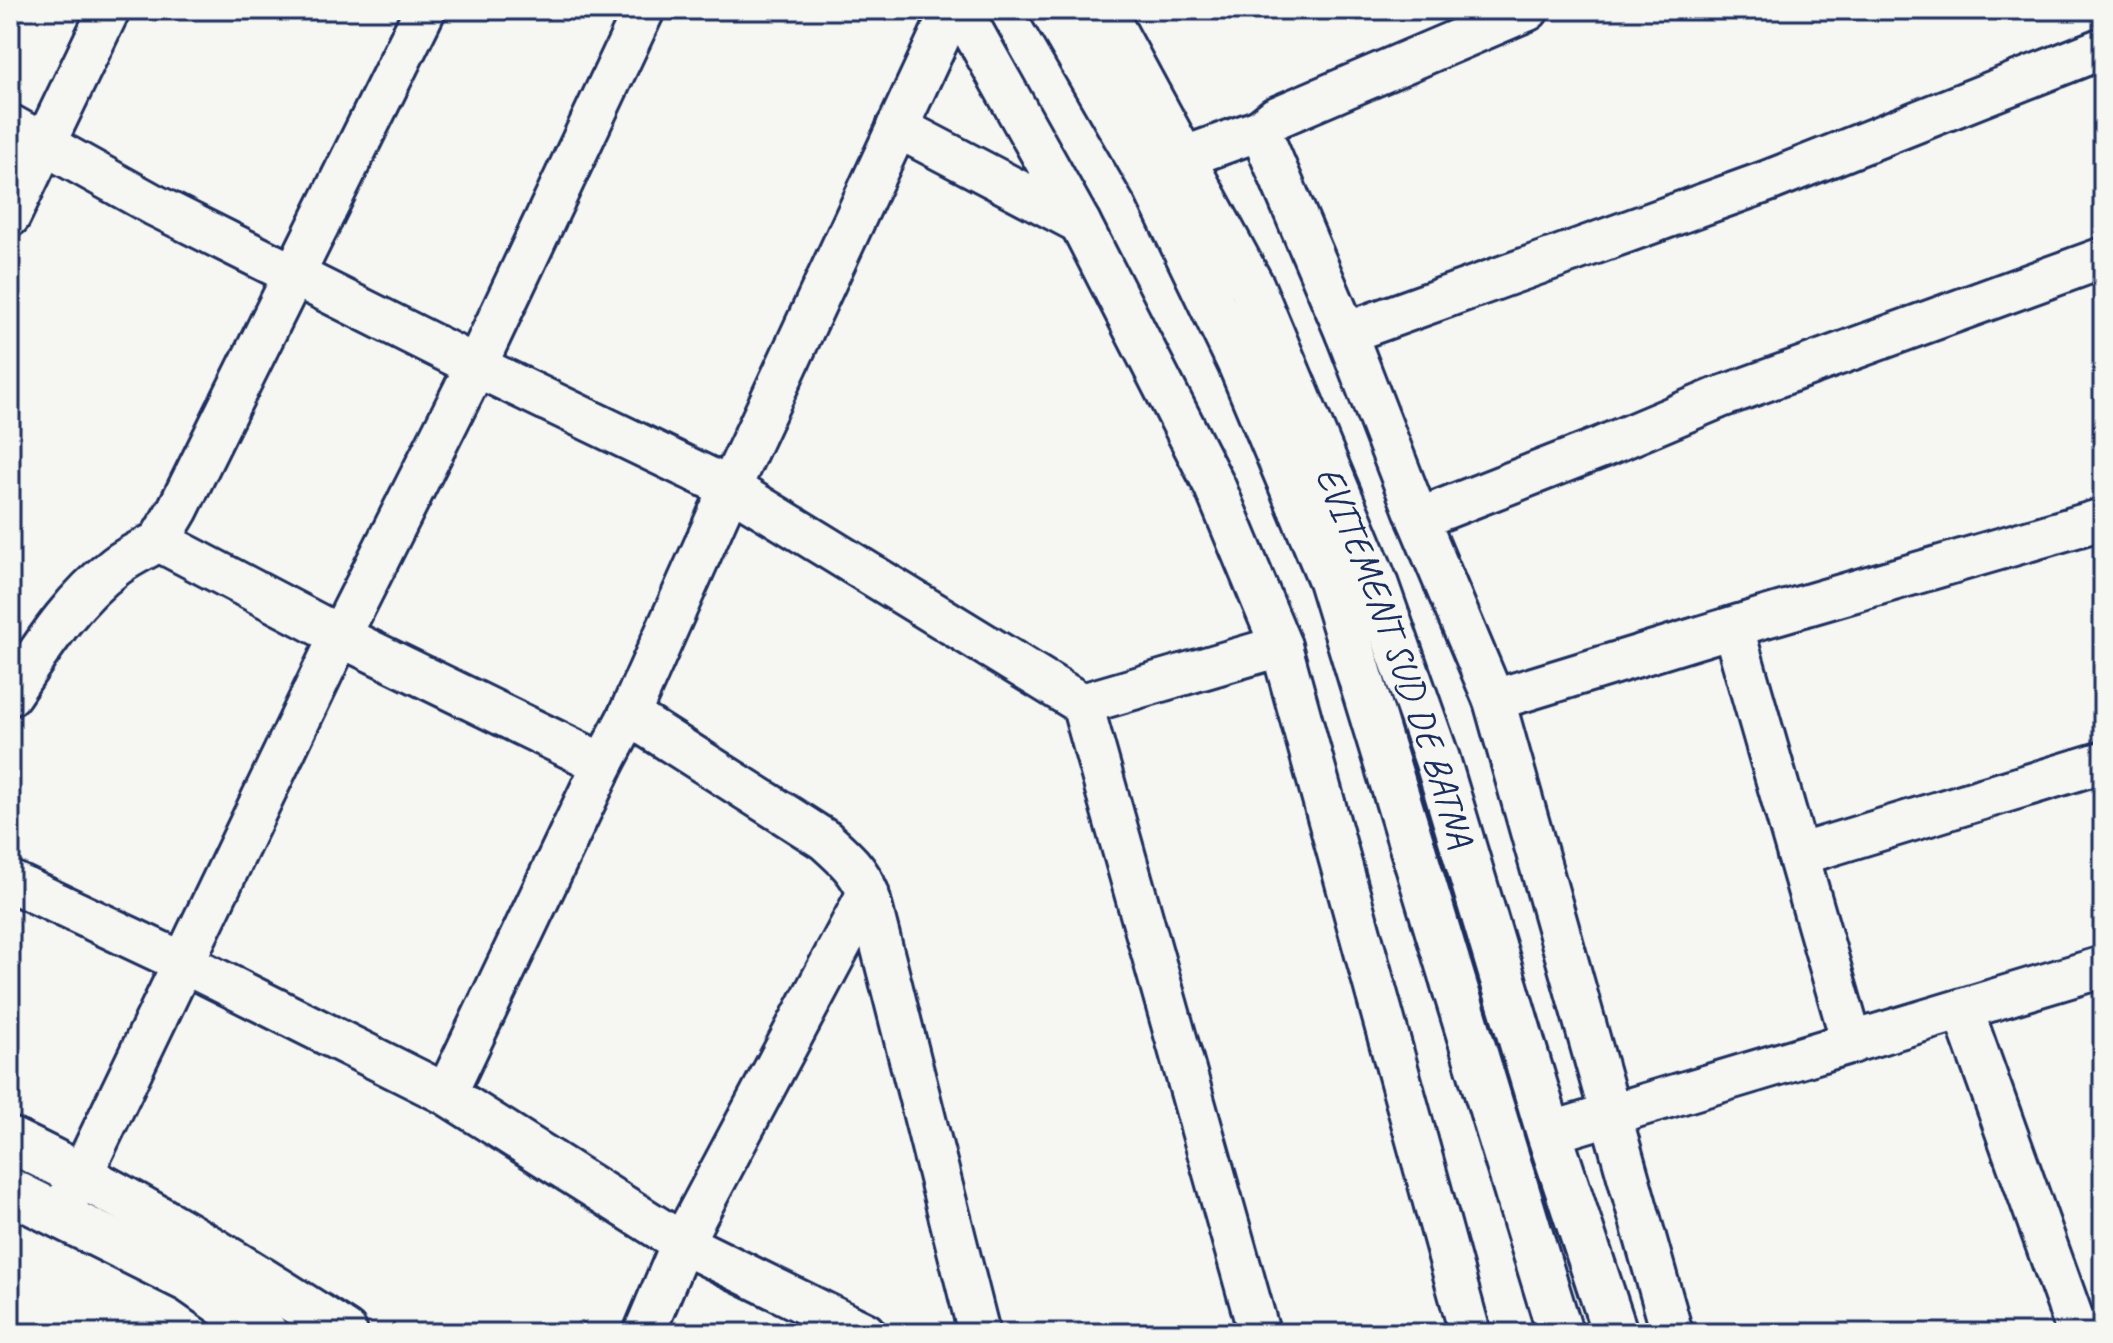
<svg xmlns="http://www.w3.org/2000/svg" width="2113" height="1343" viewBox="0 0 2113 1343" font-family="Caveat,sans-serif">
	<rect width="100%" height="100%" fill="#f6f6f2"/>
	<filter id="ink" filterUnits="userSpaceOnUse"><feTurbulence type="fractalNoise" baseFrequency=".0125" numOctaves="2"/><feDisplacementMap in="SourceGraphic" scale="16" xChannelSelector="R" yChannelSelector="G"/><feConvolveMatrix kernelMatrix="1 2 1 2 8 2 1 2 1" color-interpolation-filters="sRGB"/></filter>
	<g filter="url(#ink)">
		<g fill="none" stroke-linecap="round" stroke-linejoin="round">
			<defs>
				<g id="minor">
					<polyline points="425,10 178,509 159,541 340,636 603,764"/>
					<polyline points="961,10 1080,223 1215,487 1281,646"/>
					<polyline points="1528,10 1275,118 1260,130 1346,333 1418,519 1494,700 1672,1333"/>
					<polyline points="10,125 154,205 476,366 730,488 1082,704 1259,1333"/>
					<polyline points="897,127 1080,223"/>
					<polyline points="1182,158 1260,130"/>
					<polyline points="10,216 109,10"/>
					<polyline points="1346,333 1768,181 2103,48"/>
					<polyline points="1418,519 1602,447 1718,398 2103,258"/>
					<polyline points="1733,628 1852,1043"/>
					<path d="M 10,695 C 41,649 71,600 116,566 C 129,556 145,549 159,541"/>
					<polyline points="1494,700 1762,618 2103,519"/>
					<polyline points="1082,704 1281,646 1470,1333"/>
					<path d="M 629,715 L 825,840 C 844,857 859,870 868,893 L 979,1333"/>
					<polyline points="1798,855 2103,762"/>
					<polyline points="10,881 184,963 446,1094 682,1243 865,1333"/>
					<polyline points="1963,1011 2078,1333"/>
					<polyline points="446,1094 603,764 629,715 730,488 952,10"/>
					<polyline points="1549,1133 2103,967"/>
					<polyline points="65,1204 82,1174 340,636 476,366 644,10"/>
					<polyline points="644,1333 682,1243 868,893"/>
				</g>
				<g id="major">
					<path d="M 10,1140 C 127,1196 237,1263 345,1333"/>
					<polyline points="10,1191 189,1280 265,1333"/>
				</g>
				<g id="highway">
					<polyline points="1053,10 1156,188 1241,365 1331,580 1560,1333"/>
					<path id="s1" d="M 1102,10 L 1252,287 L 1374,580 L 1437,759 L 1549,1133 L 1615,1333"/>
				</g>
			</defs>
			<use href="#minor" stroke="#1b2f5e" stroke-width="46"/>
			<use href="#major" stroke="#1b2f5e" stroke-width="50"/>
			<use href="#highway" stroke="#1b2f5e" stroke-width="50"/>
			<use href="#minor" stroke="#f6f6f2" stroke-width="40"/>
			<use href="#major" stroke="#f6f6f2" stroke-width="44"/>
			<use href="#highway" stroke="#f6f6f2" stroke-width="44"/>
		</g>
	</g>
	<g text-anchor="middle" dominant-baseline="central" stroke-width="6" stroke-linejoin="round" paint-order="stroke">
		<g font-size="38" fill="#1b2f5e" stroke="#f6f6f2">
			<text stroke="none"><textPath href="#s1" startOffset="712">EVITEMENT SUD DE BATNA</textPath></text>
		</g>
	</g>
	<rect width="2113" height="1343" fill="none" stroke="#f6f6f2" stroke-width="40"/>
	<rect x="20" y="20" width="2073" height="1303" fill="none" stroke="#1b2f5e" stroke-width="3" filter="url(#ink)"/>
</svg>
